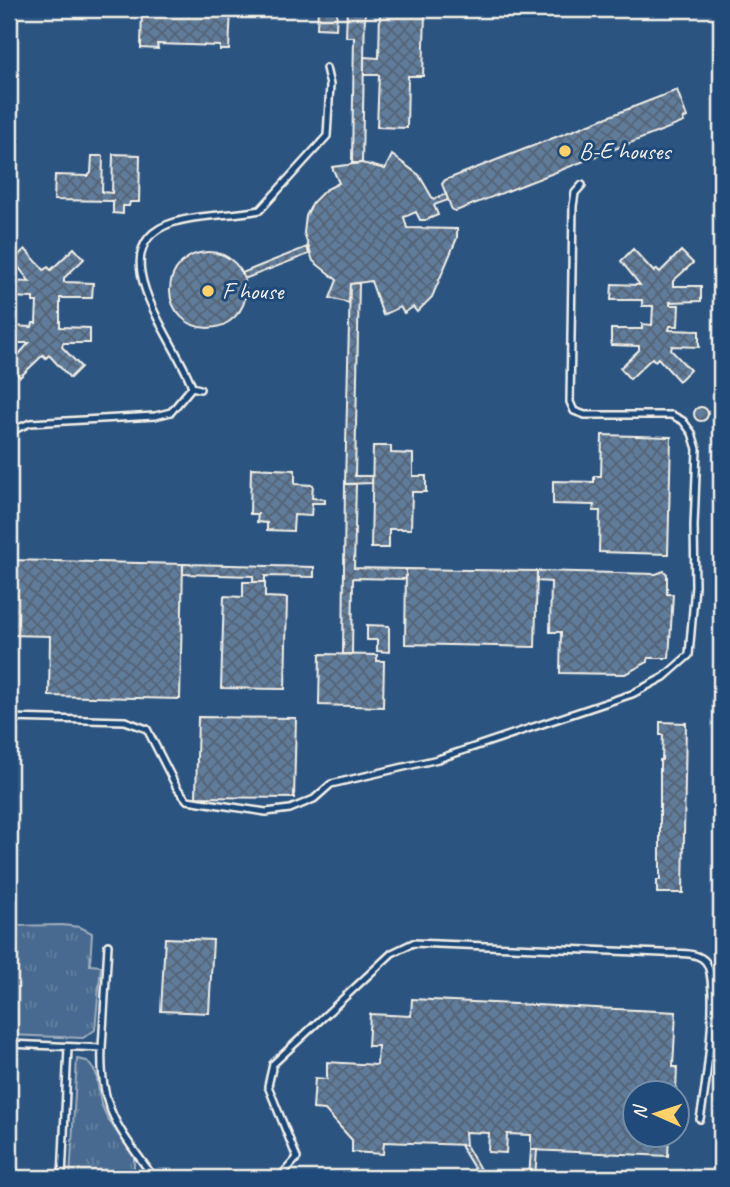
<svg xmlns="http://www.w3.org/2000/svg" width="730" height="1187" viewBox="0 0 730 1187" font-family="Caveat,sans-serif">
	<defs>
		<pattern id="grass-tufts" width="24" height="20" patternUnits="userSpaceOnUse" patternTransform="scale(1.75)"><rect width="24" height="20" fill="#496b90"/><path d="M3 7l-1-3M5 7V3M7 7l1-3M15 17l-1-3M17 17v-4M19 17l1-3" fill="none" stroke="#6481a0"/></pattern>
		<pattern id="building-cross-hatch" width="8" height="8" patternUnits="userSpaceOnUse" patternTransform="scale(1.75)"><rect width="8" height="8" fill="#5e7b9a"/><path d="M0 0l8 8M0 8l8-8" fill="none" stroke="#556474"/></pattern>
	</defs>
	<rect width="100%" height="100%" fill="#2c5481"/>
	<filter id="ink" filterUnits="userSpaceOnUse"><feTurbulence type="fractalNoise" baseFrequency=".0143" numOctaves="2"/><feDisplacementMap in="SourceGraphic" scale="14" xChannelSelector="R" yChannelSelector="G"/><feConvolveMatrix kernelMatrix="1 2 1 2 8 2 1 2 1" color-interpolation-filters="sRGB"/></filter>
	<g filter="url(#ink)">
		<g fill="url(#grass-tufts)" stroke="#9eaebc" stroke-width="2">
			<polygon points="62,925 80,927 92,933 90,965 101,966 95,1030 83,1038 9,1035 9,926"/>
			<polygon points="77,1059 87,1061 96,1073 101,1104 108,1119 134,1157 134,1168 128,1178 70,1178"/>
		</g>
		<g fill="url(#building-cross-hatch)" stroke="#f4f1e8" stroke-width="2">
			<polygon points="142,9 231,9 229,50 220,50 220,46 157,44 158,49 141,48"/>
			<polygon points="318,9 337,9 336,29 317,28"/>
			<polygon points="347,9 365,9 362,163 352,163 354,37 346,37"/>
			<polygon points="380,11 425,13 423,76 408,76 407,128 377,127 379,75 364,75 364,57 379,58"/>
			<polygon points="677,90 687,117 683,119 684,122 456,211 452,210 442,184 445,180"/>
			<polygon points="113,154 140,155 139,202 130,202 129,206 123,206 123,214 113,213 113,201 54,200 55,175 88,176 91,173 92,156 103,156 102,192 112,193"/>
			<polygon points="392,155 419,175 433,199 446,194 448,200 434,205 438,215 426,220 420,220 416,212 404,217 407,228 457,229 457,238 432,297 417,312 413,307 404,313 400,307 383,315 371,281 350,284 349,303 330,298 337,280 313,261 304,233 306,216 313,202 325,190 339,183 332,167 362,163 385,169"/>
			<polygon points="307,247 309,254 244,279 242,273"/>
			<polygon points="74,248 84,259 64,278 64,282 93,283 92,298 60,298 60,327 90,328 90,343 63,343 62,347 81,367 70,378 49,355 46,358 43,355 20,377 9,365 29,343 9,343 9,326 32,327 33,323 36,323 37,302 33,302 33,298 9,297 9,281 30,282 13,260 25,249 44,270 48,267 51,270"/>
			<polygon points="633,249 654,272 657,269 660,272 681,251 693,263 673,281 673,286 701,286 701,301 670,302 670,305 679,305 678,326 670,326 669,330 699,331 699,347 672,346 671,350 690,370 679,381 658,358 655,361 652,358 630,379 620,368 639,350 639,346 611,345 611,329 642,329 642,324 652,325 653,306 642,306 642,300 611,300 612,284 640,285 621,261"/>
			<circle cx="208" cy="290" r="38"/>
			<polygon points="359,283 355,476 373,476 372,483 345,484 350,284"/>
			<circle cx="701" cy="414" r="7"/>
			<polygon points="602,435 671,437 668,554 599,552 600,511 593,511 594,505 553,504 553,481 594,482 594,476 601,476"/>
			<polygon points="373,446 391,446 391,453 413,454 413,476 426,476 426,492 412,492 411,529 389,529 389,548 371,548"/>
			<polygon points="251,468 295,470 295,484 313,485 312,498 325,499 325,503 312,503 311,516 294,515 293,531 267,530 267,523 257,522 258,514 250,514"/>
			<polygon points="345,484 356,484 354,568 406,569 406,579 353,578 352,654 343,654"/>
			<polygon points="9,560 183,564 180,699 49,696 50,636 9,635"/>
			<polygon points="183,564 314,567 314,577 265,576 265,582 253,582 253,576 183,574"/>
			<polygon points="406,569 537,571 535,647 405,644"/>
			<polygon points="537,571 656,574 664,571 667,574 667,594 673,594 669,658 648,658 648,662 625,674 560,673 561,632 550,632 551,582 537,581"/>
			<polygon points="243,582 265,582 265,597 287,598 285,689 221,688 224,596 243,597"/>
			<polygon points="367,625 389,626 389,652 377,651 377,640 367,640"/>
			<polygon points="320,654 377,655 377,661 384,661 383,707 319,705"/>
			<polygon points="198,717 296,718 294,798 196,797"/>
			<polygon points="660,722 686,723 683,893 657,893 657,880 660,880 660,760 662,760 663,735 660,735"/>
			<polygon points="165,938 213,940 209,1013 161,1011"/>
			<polygon points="412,999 676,1012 673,1067 677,1067 676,1090 671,1089 671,1092 636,1092 636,1134 669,1134 668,1156 531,1150 531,1135 507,1134 506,1153 488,1152 489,1133 465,1132 466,1145 384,1142 383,1154 352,1152 352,1140 325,1110 313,1109 315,1078 327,1079 327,1062 377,1065 378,1046 368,1046 370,1014 411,1016"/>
			<polygon points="460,1145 466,1145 485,1178 480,1178"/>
			<polygon points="531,1150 537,1150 535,1178 529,1178"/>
		</g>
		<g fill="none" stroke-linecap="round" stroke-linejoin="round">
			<defs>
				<g id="lane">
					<path d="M 192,387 C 180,345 93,246 175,222 C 202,214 232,216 260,210 L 327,136 L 330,85 L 326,68"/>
					<polyline points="9,432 30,423 155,416 171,412 192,387 200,389"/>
					<polyline points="9,718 125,721 147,729 177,788 187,800 266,812 290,809 314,799 331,784 438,759 632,694 664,677 689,655 695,586 694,526 697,449 692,433 683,421 672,415 585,415 574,411 570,402 573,206 575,193 582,185"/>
					<path d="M 9,1044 L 102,1048 C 99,1110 121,1131 154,1178"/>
					<polyline points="102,1048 108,945"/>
					<polyline points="62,1178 68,1047"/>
					<path d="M 279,1178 L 297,1158 L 268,1086 L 273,1064 L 392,953 L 413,943 L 662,953 C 674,954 694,951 704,960 C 722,975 705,1094 700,1119"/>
				</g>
			</defs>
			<use href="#lane" stroke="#f4f1e8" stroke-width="10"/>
			<use href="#lane" stroke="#1f4a7a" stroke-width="5"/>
		</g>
	</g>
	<g fill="#ffd166" stroke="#1f4a7a" stroke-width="2.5">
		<circle cx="565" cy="151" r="7"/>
		<circle cx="208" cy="291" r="7"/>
	</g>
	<g text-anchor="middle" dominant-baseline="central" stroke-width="6" stroke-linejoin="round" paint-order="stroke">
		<g font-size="24" fill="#f4f1e8" stroke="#1f4a7a" text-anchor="start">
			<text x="579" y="151">B-E houses</text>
			<text x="222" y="291">F house</text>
		</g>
	</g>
	<rect width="730" height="1187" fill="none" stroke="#1f4a7a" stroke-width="35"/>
	<rect x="18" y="18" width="695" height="1152" fill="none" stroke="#f4f1e8" stroke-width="2.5" filter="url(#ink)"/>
	<g transform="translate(656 1114) rotate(273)"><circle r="33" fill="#1f4a7a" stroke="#748da6" stroke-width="2"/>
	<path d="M0-5L12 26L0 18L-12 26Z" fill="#ffd166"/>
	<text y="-10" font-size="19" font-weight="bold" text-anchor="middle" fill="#f4f1e8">N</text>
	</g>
</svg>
